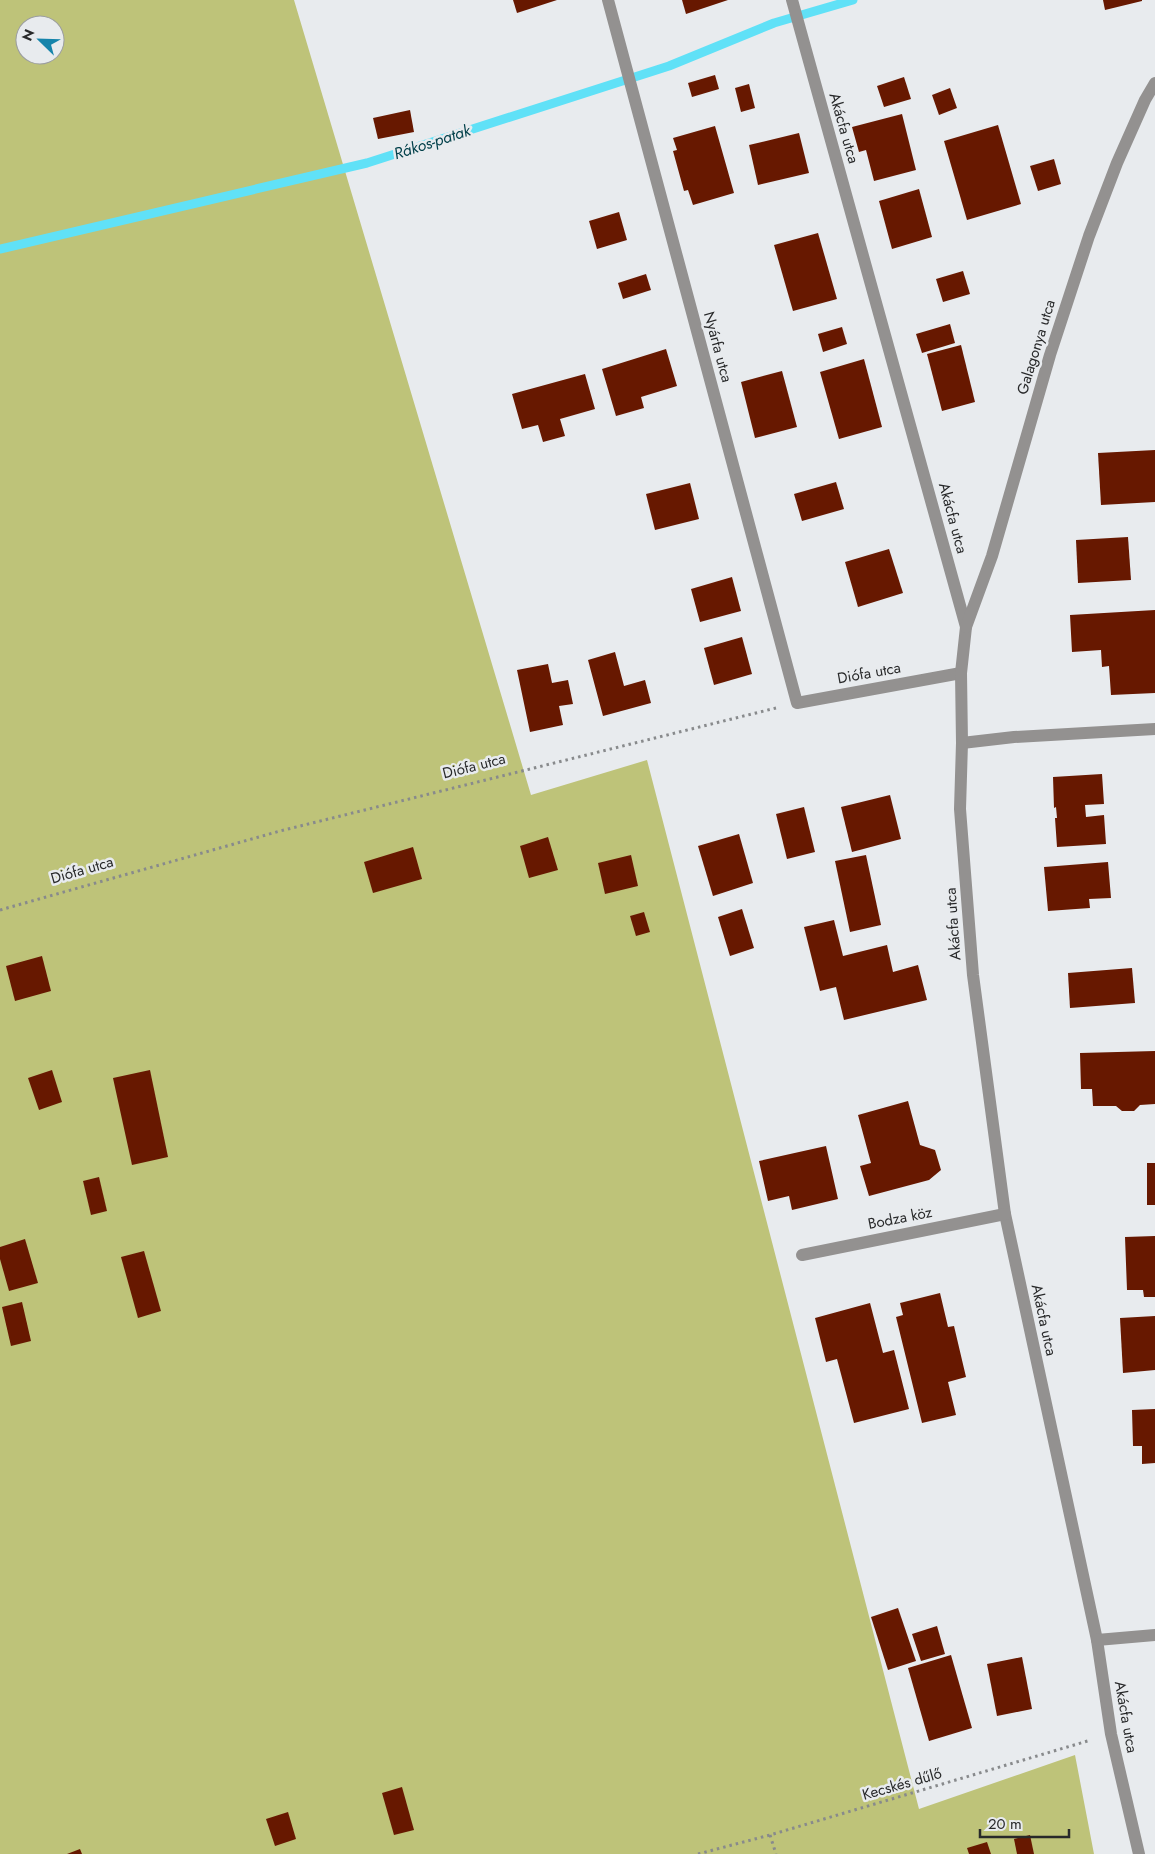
<svg xmlns="http://www.w3.org/2000/svg" width="1155" height="1854" viewBox="0 0 1155 1854" font-family="Jost,sans-serif">
	<rect width="100%" height="100%" fill="#e8ebee"/>
	<path fill="#bec379" fill-rule="evenodd" d="M 0,0 L 294,0 L 531,795 L 647,760 L 919,1809 L 1075,1755 L 1094,1854 L 0,1854 ZM 25,25 L 55,25 L 55,55 L 25,55 Z"/>
	<g fill="none" stroke-linecap="round" stroke-linejoin="round">
		<polyline stroke="#60e1f7" stroke-width="9" points="0,249 367,163 669,66 774,23 853,0"/>
	</g>
	<g fill="#671800">
		<polygon points="513,0 557,0 517,13"/>
		<polygon points="682,0 728,0 686,14"/>
		<polygon points="1103,0 1142,0 1142,1 1105,10"/>
		<polygon points="715,75 719,89 692,97 688,83"/>
		<polygon points="904,77 911,99 884,107 877,86"/>
		<polygon points="749,84 755,108 741,112 735,88"/>
		<polygon points="950,88 957,108 939,115 932,95"/>
		<polygon points="410,110 414,132 378,139 373,118"/>
		<polygon points="902,114 916,170 874,181 866,150 859,152 852,127"/>
		<polygon points="998,125 1021,204 967,220 944,141"/>
		<polygon points="715,126 734,193 693,205 688,190 684,191 673,151 677,150 673,138"/>
		<polygon points="799,133 809,173 758,185 749,145"/>
		<polygon points="1054,159 1061,184 1038,191 1030,166"/>
		<polygon points="919,189 932,237 892,249 879,201"/>
		<polygon points="619,212 627,240 597,249 589,221"/>
		<polygon points="818,233 837,299 793,311 774,245"/>
		<polygon points="963,271 970,294 943,302 936,279"/>
		<polygon points="646,274 651,290 623,299 618,283"/>
		<polygon points="950,324 955,343 922,353 916,334"/>
		<polygon points="842,327 847,344 823,352 818,334"/>
		<polygon points="961,345 975,402 942,411 927,354"/>
		<polygon points="666,349 677,386 641,397 644,408 616,416 602,369"/>
		<polygon points="864,359 882,427 839,439 820,372"/>
		<polygon points="782,371 797,427 755,438 741,382"/>
		<polygon points="585,374 595,409 560,419 565,436 543,442 538,425 522,429 512,394"/>
		<polygon points="1155,450 1155,502 1101,505 1098,453"/>
		<polygon points="836,482 844,509 802,521 794,494"/>
		<polygon points="690,483 699,519 655,530 646,494"/>
		<polygon points="1128,537 1131,580 1078,583 1076,540"/>
		<polygon points="889,549 903,593 858,607 845,562"/>
		<polygon points="732,577 741,611 700,622 691,589"/>
		<polygon points="1155,610 1155,693 1111,695 1109,666 1102,667 1101,650 1072,652 1070,615"/>
		<polygon points="742,637 752,674 714,685 704,648"/>
		<polygon points="615,652 624,686 645,680 651,703 603,716 588,660"/>
		<polygon points="548,664 552,683 568,680 573,704 559,706 563,725 530,732 517,670"/>
		<polygon points="1102,774 1104,804 1085,805 1086,817 1104,815 1106,844 1057,847 1055,818 1057,818 1056,807 1054,808 1053,777"/>
		<polygon points="890,795 901,839 852,852 841,807"/>
		<polygon points="804,807 815,852 787,859 776,814"/>
		<polygon points="739,834 753,883 713,896 698,846"/>
		<polygon points="548,837 558,870 529,878 520,846"/>
		<polygon points="413,847 422,879 373,893 364,862"/>
		<polygon points="631,855 638,886 605,894 598,863"/>
		<polygon points="866,855 881,925 850,932 835,861"/>
		<polygon points="1108,862 1111,898 1089,899 1090,908 1048,911 1044,867"/>
		<polygon points="742,909 754,948 730,956 718,917"/>
		<polygon points="644,912 650,932 636,936 630,916"/>
		<polygon points="834,920 843,956 887,945 893,972 918,965 927,1000 844,1020 836,987 820,991 804,927"/>
		<polygon points="42,956 51,991 15,1001 6,966"/>
		<polygon points="1132,968 1135,1003 1070,1008 1068,973"/>
		<polygon points="1155,1051 1155,1104 1140,1105 1134,1111 1122,1111 1116,1106 1093,1106 1092,1089 1081,1089 1080,1053"/>
		<polygon points="52,1070 62,1102 39,1110 28,1078"/>
		<polygon points="150,1070 168,1157 132,1165 113,1078"/>
		<polygon points="908,1101 920,1145 935,1150 941,1170 929,1180 869,1196 860,1166 871,1163 858,1115"/>
		<polygon points="826,1146 838,1199 792,1210 789,1196 768,1201 759,1161"/>
		<rect x="1147" y="1163" width="8" height="42"/>
		<polygon points="99,1177 107,1211 91,1215 83,1181"/>
		<polygon points="1155,1236 1155,1297 1144,1297 1143,1290 1127,1290 1125,1237"/>
		<polygon points="25,1239 38,1283 9,1291 0,1259 0,1247"/>
		<polygon points="144,1251 161,1311 138,1318 121,1257"/>
		<polygon points="940,1293 948,1327 954,1326 966,1377 948,1382 956,1415 922,1423 896,1317 903,1315 900,1303"/>
		<polygon points="22,1302 31,1341 11,1346 2,1307"/>
		<polygon points="870,1303 883,1353 894,1350 909,1409 854,1423 837,1359 826,1362 815,1318"/>
		<polygon points="1155,1316 1155,1370 1123,1373 1120,1318"/>
		<polygon points="1155,1409 1155,1463 1142,1464 1142,1446 1133,1446 1132,1410"/>
		<polygon points="898,1608 916,1661 888,1670 871,1617"/>
		<polygon points="937,1626 945,1654 921,1661 912,1634"/>
		<polygon points="951,1655 972,1728 929,1741 908,1668"/>
		<polygon points="1022,1657 1032,1709 997,1716 987,1664"/>
		<polygon points="402,1787 414,1830 394,1835 382,1793"/>
		<polygon points="288,1812 296,1839 275,1846 266,1819"/>
		<polygon points="1030,1835 1034,1854 1017,1854 1014,1839"/>
		<polygon points="987,1842 991,1854 969,1854 967,1848"/>
		<polygon points="80,1849 82,1854 67,1854"/>
	</g>
	<g fill="none" stroke-linecap="round" stroke-linejoin="round">
		<g stroke="#888a8c" stroke-width="3" stroke-dasharray="2.5 4" stroke-linecap="butt">
			<polyline points="0,910 280,831 776,708"/>
			<polyline points="770,1835 776,1854"/>
			<polyline points="698,1854 770,1835 1091,1740"/>
		</g>
		<polyline stroke="#939190" stroke-width="12" points="962,743 1014,737 1155,729"/>
		<g stroke="#939190" stroke-width="12">
			<polyline points="608,0 797,703 961,673"/>
			<polyline points="792,0 966,627 961,673 962,743 960,809 973,975 1005,1214 1097,1640 1111,1734 1139,1854"/>
			<polyline points="966,627 992,556 1050,355 1089,236 1117,163 1145,100 1155,83"/>
			<polyline points="802,1255 1005,1214"/>
			<polyline points="1097,1640 1155,1635"/>
		</g>
	</g>
	<g text-anchor="middle" dominant-baseline="central" stroke-width="5" stroke-linejoin="round" paint-order="stroke">
		<g font-size="15" fill="#28292a" stroke="#e8ebee">
			<text transform="translate(844 128) rotate(74)">Akácfa utca</text>
			<text transform="translate(718 347) rotate(75)">Nyárfa utca</text>
			<text transform="translate(1036 347) rotate(-73)">Galagonya utca</text>
			<text transform="translate(953 518) rotate(75)">Akácfa utca</text>
			<text transform="translate(869 673) rotate(-10)">Diófa utca</text>
			<text transform="translate(474 766) rotate(-14)">Diófa utca</text>
			<text transform="translate(82 870) rotate(-16)">Diófa utca</text>
			<text transform="translate(953 924) rotate(-94)">Akácfa utca</text>
			<text transform="translate(900 1218) rotate(-11)">Bodza köz</text>
			<text transform="translate(1044 1320) rotate(78)">Akácfa utca</text>
			<text transform="translate(1126 1717) rotate(80)">Akácfa utca</text>
			<text transform="translate(902 1784) rotate(-16)">Kecskés dűlő</text>
		</g>
		<g font-size="16" font-style="italic" fill="#03414b" stroke="#e8ebee">
			<text transform="translate(432 142) rotate(-18)">Rákos-patak</text>
		</g>
	</g>
	<g transform="translate(40 40) rotate(293)"><circle r="24" fill="#e8ebee" stroke="#9b9da0"/>
	<path d="M0-4L9 19L0 12L-9 19Z" fill="#1684ab"/>
	<text y="-8" font-size="14" font-weight="bold" text-anchor="middle" fill="#28292a">N</text>
	</g>
	<path d="M980 1829v8h89v-8" fill="none" stroke="#28292a" stroke-width="2.5"/>
	<text x="988" y="1829" font-size="15" fill="#28292a" stroke="#e8ebee" stroke-width="4" paint-order="stroke">20 m</text>
</svg>
